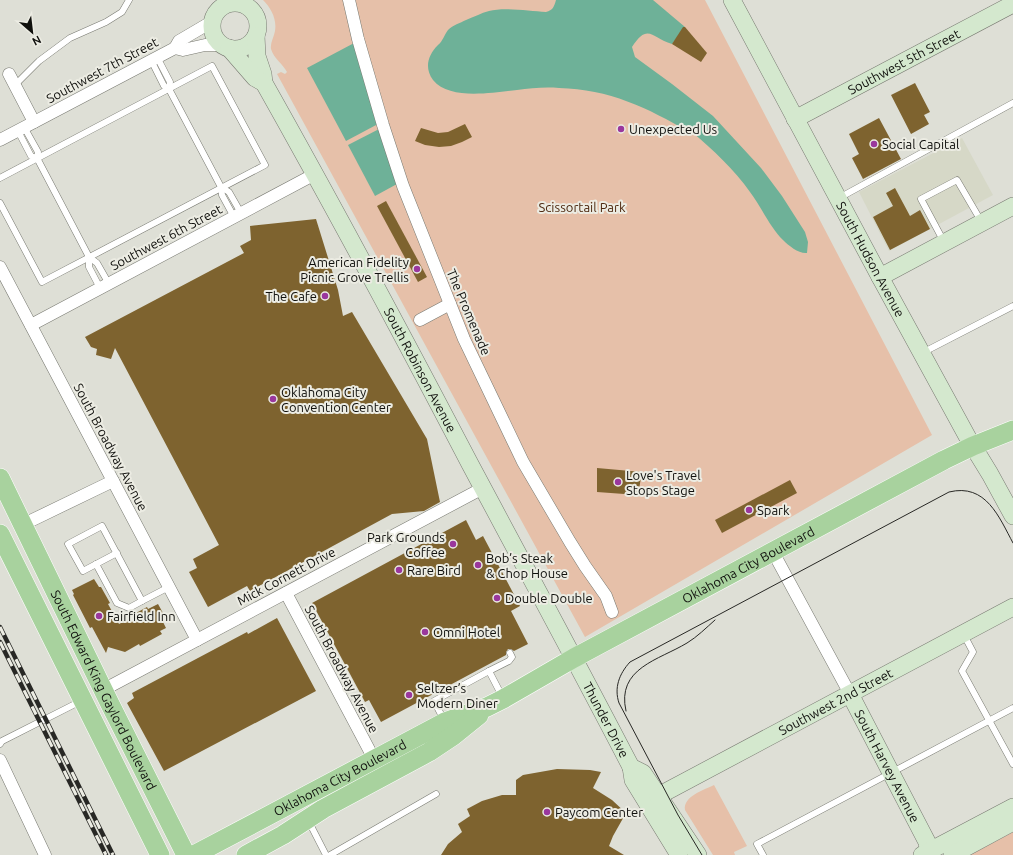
<svg xmlns="http://www.w3.org/2000/svg" width="1013" height="855" viewBox="0 0 1013 855" font-family="Ubuntu,sans-serif">
	<rect width="100%" height="100%" fill="#dedfd6"/>
	<polygon fill="#d6d8c7" points="962,138 993,195 889,251 859,192"/>
	<g fill="#e6c0a9">
		<path d="M 263,0 L 705,0 L 932,435 L 585,637 L 277,74 L 281,72 L 285,74 L 287,72 C 283,64 274,59 271,49 C 270,43 274,37 275,31 C 277,19 271,8 263,0 Z"/>
		<path d="M 714,785 L 747,846 L 734,852 L 735,855 L 713,855 L 685,810 C 683,796 704,790 714,785 Z"/>
		<polygon points="1013,832 1013,855 970,855"/>
	</g>
	<g fill="#6eb198">
		<path d="M 556,0 L 653,0 L 685,27 L 672,44 C 652,38 648,22 632,47 L 635,57 L 672,84 L 713,116 L 761,168 L 782,196 L 805,232 L 808,242 L 807,253 C 799,254 789,246 783,240 C 771,229 760,205 750,192 C 734,169 713,150 692,132 L 689,132 C 648,108 609,89 559,88 C 545,87 531,88 517,90 C 494,92 450,101 433,80 C 424,68 428,55 438,45 C 443,41 444,35 448,30 C 453,25 460,23 466,20 C 474,17 481,13 489,11 C 504,7 530,11 546,12 C 553,10 554,7 556,0 Z"/>
		<polygon points="356,42 378,124 346,141 307,68"/>
		<polygon points="381,128 397,184 375,196 348,145"/>
	</g>
	<g fill="#7e632f">
		<polygon points="683,27 685,27 707,53 701,62 672,44"/>
		<polygon points="915,83 930,112 924,115 929,124 911,134 891,95"/>
		<polygon points="879,118 901,159 863,179 852,158 859,154 849,134"/>
		<polygon points="465,124 472,137 462,142 451,146 439,147 425,145 415,141 421,128 438,133 448,132"/>
		<polygon points="895,188 910,216 920,210 930,229 890,250 873,217 893,206 886,193"/>
		<polygon points="386,201 427,277 418,282 377,206"/>
		<polygon points="316,219 338,290 343,316 352,312 427,439 440,502 424,511 392,514 250,591 247,586 208,607 189,572 197,568 193,559 219,545 115,348 111,359 96,355 97,349 91,347 85,337 244,253 240,246 251,240 250,226"/>
		<polygon points="597,468 642,472 638,495 597,492"/>
		<polygon points="790,480 797,493 722,533 715,520"/>
		<polygon points="466,520 476,540 483,536 520,606 511,611 528,644 514,651 511,649 508,649 506,652 506,655 381,722 369,700 365,702 312,603"/>
		<polygon points="94,579 99,587 101,587 110,603 108,604 119,624 137,615 136,613 147,607 148,609 158,604 163,613 163,617 161,618 166,628 160,631 162,634 140,646 139,644 125,652 108,647 106,653 92,627 90,628 73,595 74,594 72,590"/>
		<polygon points="277,618 316,691 164,771 127,703 134,698 132,693 247,632 248,634"/>
		<polygon points="557,769 590,770 601,772 593,788 612,800 626,813 613,836 609,846 624,855 441,855 448,844 462,832 458,824 470,816 467,809 482,801 502,795 516,795 516,780 523,775"/>
	</g>
	<g fill="none" stroke-linecap="round" stroke-linejoin="round">
		<defs>
			<g id="lane">
				<polyline points="157,57 170,82 169,89"/>
				<polyline points="151,60 164,86 169,89 221,187 222,195 234,217"/>
				<polyline points="15,85 39,61 70,38 106,22 122,12 129,0"/>
				<polyline points="24,127 38,152 37,158 89,257 89,267 100,288"/>
				<polyline points="18,131 31,156 37,158"/>
				<polyline points="0,178 212,66 265,165 42,282 0,203"/>
				<polyline points="221,187 229,192 241,213"/>
				<polyline points="839,198 1013,103"/>
				<polyline points="944,242 921,199 957,180 981,221"/>
				<polyline points="89,257 97,263 109,284"/>
				<polyline points="922,353 1013,306"/>
				<polyline points="117,553 83,571 68,544 102,526 142,601 169,587"/>
				<polyline points="96,564 117,603 129,608 142,601"/>
				<polyline points="964,635 973,652 962,671 1013,764"/>
				<polyline points="489,671 509,661 512,657 510,653"/>
				<polyline points="444,720 434,701 489,671 503,698"/>
				<polyline points="0,744 2,741 8,738 81,701"/>
				<polyline points="308,820 326,855"/>
				<polyline points="330,855 436,794"/>
				<polyline points="763,855 757,844 1013,708"/>
			</g>
			<g id="street">
				<polyline points="349,0 358,39 383,125 403,186 464,339 523,462 570,542 585,566 606,596 612,612"/>
				<polyline points="175,48 179,41 213,21"/>
				<polyline points="9,74 34,122"/>
				<polyline points="0,140 175,48 183,50 205,45 223,45"/>
				<polyline points="0,267 197,640"/>
				<polyline points="420,320 450,304"/>
				<polyline points="31,325 315,174"/>
				<polyline points="22,525 113,481"/>
				<polyline points="773,552 850,694"/>
				<polyline points="286,593 374,759"/>
				<polyline points="103,690 483,488"/>
				<polyline points="0,760 45,855"/>
			</g>
			<g id="secondary">
				<path id="s1" d="M 732,0 L 880,277 L 968,438 L 990,474 L 1013,516"/>
				<circle cx="235" cy="26" r="23"/>
				<path id="s2" d="M 256,36 L 257,56 L 263,74 L 264,83 C 335,209 403,336 470,464 C 524,565 578,665 631,767 L 643,773 L 698,855"/>
				<polyline points="229,48 255,78 264,83"/>
				<path id="s3" d="M 795,119 L 1013,4"/>
				<polyline points="880,277 1013,206"/>
				<path id="s4" d="M 850,694 L 927,842 L 929,855"/>
				<polyline points="631,767 633,780 679,855"/>
				<path id="s5" d="M 658,796 L 1013,607"/>
				<polyline points="922,855 1013,807"/>
				<polyline points="952,855 1013,822"/>
			</g>
			<g id="primary">
				<path id="s6" d="M 0,478 L 110,704 L 186,855"/>
				<polyline points="0,534 160,855"/>
				<path id="s7" d="M 194,855 L 445,722 L 487,707 L 503,699 L 574,658 L 944,460 L 973,446 L 1013,430"/>
				<polyline points="246,855 283,835 323,809 429,752 453,736 479,715"/>
			</g>
		</defs>
		<use href="#lane" stroke="#787971" stroke-width="7"/>
		<use href="#street" stroke="#787971" stroke-width="13"/>
		<use href="#secondary" stroke="#787971" stroke-width="18"/>
		<use href="#primary" stroke="#fff" stroke-width="20"/>
		<use href="#lane" stroke="#fff" stroke-width="6"/>
		<use href="#street" stroke="#fff" stroke-width="12"/>
		<use href="#secondary" stroke="#d4e8ce" stroke-width="17"/>
		<use href="#primary" stroke="#a8d29e" stroke-width="19"/>
		<g stroke="#282825" stroke-width="1">
			<path d="M 626,711 C 616,668 659,660 687,643 C 697,637 706,628 715,620"/>
			<path d="M 702,855 L 678,815 L 619,703 C 614,688 619,674 630,662 L 949,492 C 986,483 999,517 1013,543"/>
		</g>
		<defs>
			<g id="rail">
				<polyline points="0,627 113,855"/>
				<polyline points="0,642 106,855"/>
			</g>
		</defs>
		<use href="#rail" stroke="#282825" stroke-width="4.5"/>
		<use href="#rail" stroke="#ecece3" stroke-width="3" stroke-dasharray="9" stroke-linecap="butt"/>
	</g>
	<g fill="#9a379d" stroke="#ecece3" stroke-width="1.5">
		<circle cx="621" cy="129" r="4"/>
		<circle cx="874" cy="144" r="4"/>
		<circle cx="417" cy="269" r="4"/>
		<circle cx="325" cy="296" r="4"/>
		<circle cx="273" cy="399" r="4"/>
		<circle cx="618" cy="482" r="4"/>
		<circle cx="749" cy="510" r="4"/>
		<circle cx="453" cy="544" r="4"/>
		<circle cx="478" cy="565" r="4"/>
		<circle cx="399" cy="570" r="4"/>
		<circle cx="497" cy="598" r="4"/>
		<circle cx="99" cy="616" r="4"/>
		<circle cx="425" cy="632" r="4"/>
		<circle cx="409" cy="695" r="4"/>
		<circle cx="547" cy="812" r="4"/>
	</g>
	<g text-anchor="middle" dominant-baseline="central" stroke-width="4" stroke-linejoin="round" paint-order="stroke">
		<g font-size="13" fill="#10100d" stroke="#ecece3">
			<text stroke="none"><textPath href="#s3" startOffset="123">Southwest 5th Street</textPath></text>
			<text transform="translate(102 70) rotate(-28)">Southwest 7th Street</text>
			<text transform="translate(166 237) rotate(-28)">Southwest 6th Street</text>
			<text stroke="none"><textPath href="#s1" startOffset="294">South Hudson Avenue</textPath></text>
			<text transform="translate(469 312) rotate(67)">The Promenade</text>
			<text stroke="none"><textPath href="#s2" startOffset="375">South Robinson Avenue</textPath></text>
			<text transform="translate(111 447) rotate(62)">South Broadway Avenue</text>
			<text stroke="none"><textPath href="#s7" startOffset="626">Oklahoma City Boulevard</textPath></text>
			<text transform="translate(286 576) rotate(-28)">Mick Cornett Drive</text>
			<text transform="translate(342 669) rotate(62)">South Broadway Avenue</text>
			<text stroke="none"><textPath href="#s6" startOffset="236">South Edward King Gaylord Boulevard</textPath></text>
			<text stroke="none"><textPath href="#s5" startOffset="201">Southwest 2nd Street</textPath></text>
			<text stroke="none"><textPath href="#s2" startOffset="771">Thunder Drive</textPath></text>
			<text stroke="none"><textPath href="#s4" startOffset="81">South Harvey Avenue</textPath></text>
			<text stroke="none"><textPath href="#s7" startOffset="165">Oklahoma City Boulevard</textPath></text>
		</g>
		<g font-size="13" fill="#10100d" stroke="#ecece3" text-anchor="start">
			<text x="629" y="129">Unexpected Us</text>
			<text x="882" y="144">Social Capital</text>
			<text x="409" y="262" text-anchor="end">American Fidelity<tspan x="409" dy="15">Picnic Grove Trellis</tspan></text>
			<text x="317" y="296" text-anchor="end">The Cafe</text>
			<text x="281" y="392">Oklahoma City<tspan x="281" dy="15">Convention Center</tspan></text>
			<text x="626" y="475">Love's Travel<tspan x="626" dy="15">Stops Stage</tspan></text>
			<text x="757" y="510">Spark</text>
			<text x="445" y="537" text-anchor="end">Park Grounds<tspan x="445" dy="15">Coffee</tspan></text>
			<text x="486" y="558">Bob’s Steak<tspan x="486" dy="15">&amp; Chop House</tspan></text>
			<text x="407" y="570">Rare Bird</text>
			<text x="505" y="598">Double Double</text>
			<text x="107" y="616">Fairfield Inn</text>
			<text x="433" y="632">Omni Hotel</text>
			<text x="417" y="688">Seltzer’s<tspan x="417" dy="15">Modern Diner</tspan></text>
			<text x="555" y="812">Paycom Center</text>
		</g>
		<g font-size="13" fill="#4d2910" stroke="#ecece3">
			<text x="582" y="207">Scissortail Park</text>
		</g>
	</g>
	<g transform="translate(32 32) rotate(152)" stroke="#ecece3" stroke-width="3" paint-order="stroke">
	<path d="M0-3L7 15L0 10L-7 15Z" fill="#10100d"/>
	<text y="-6" font-size="11" font-weight="bold" text-anchor="middle" fill="#10100d">N</text>
	</g>
</svg>
